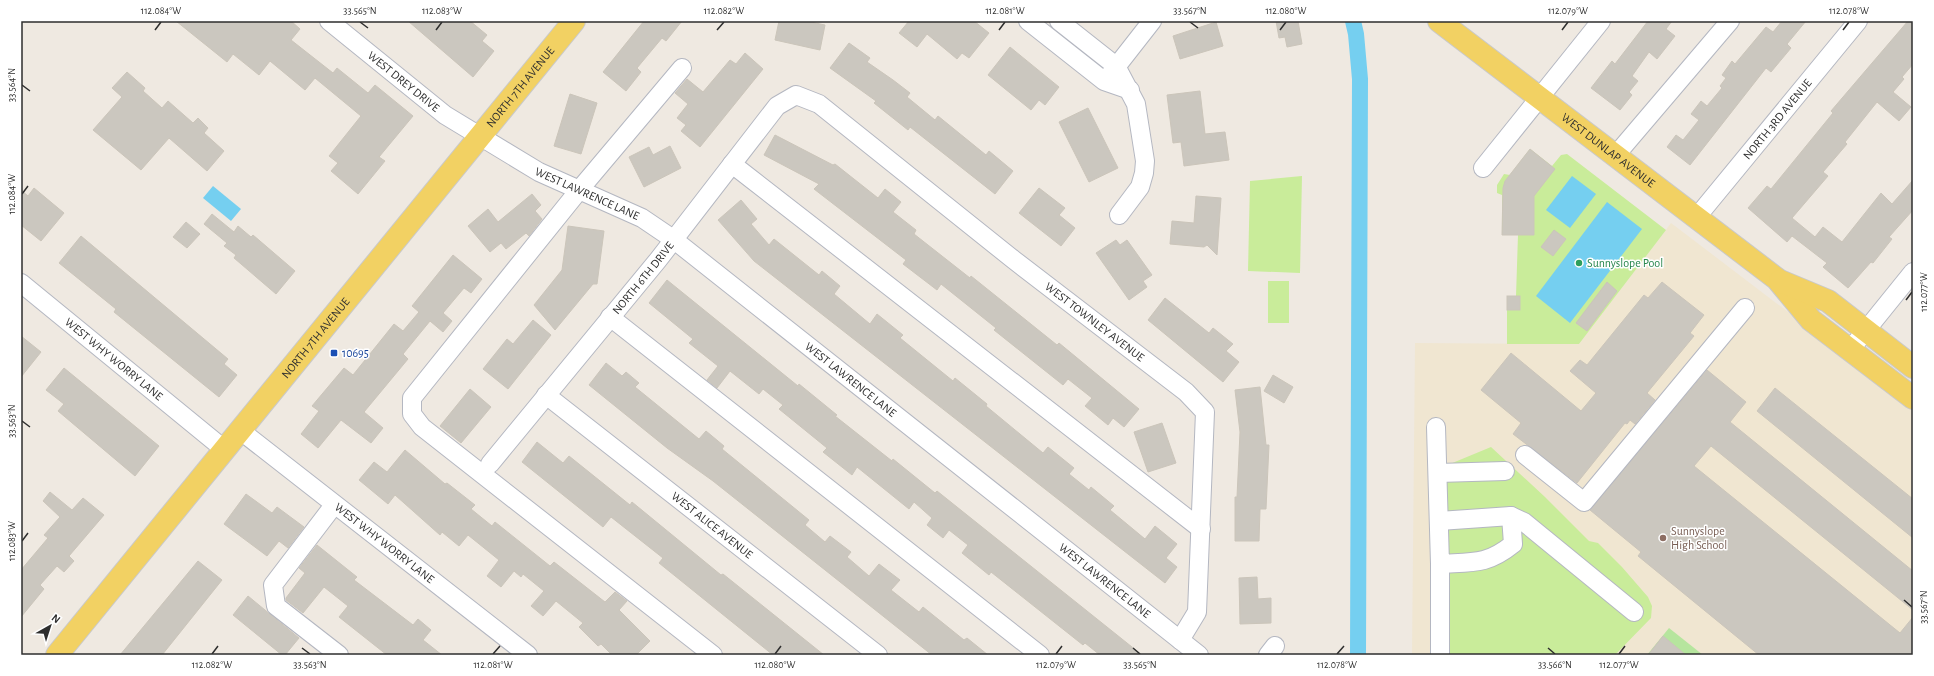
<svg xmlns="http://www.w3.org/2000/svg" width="1934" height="676" viewBox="0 0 1934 676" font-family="'Alegreya Sans',sans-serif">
	<rect width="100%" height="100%" fill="#efe9e1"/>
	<polygon fill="#f0e6d1" points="1671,223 1913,407 1913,655 1412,655 1415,343 1579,344"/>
	<polygon fill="#b6e59e" points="1669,628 1703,655 1647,655"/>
	<g fill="#c9ec9a">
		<polygon points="1530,149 1552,166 1561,155 1567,154 1666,230 1579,344 1507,344 1507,296 1516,296 1518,235 1502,235 1502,195 1497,193 1497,185 1504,174 1510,175"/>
		<polygon points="1302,176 1300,273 1248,271 1250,181"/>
		<rect x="1268" y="281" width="21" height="42"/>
		<polygon points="1491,447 1545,497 1589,541 1598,543 1622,567 1648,597 1652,606 1651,618 1615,655 1434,655 1433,471"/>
	</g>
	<g fill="#75cff0">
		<polygon points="1572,176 1596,194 1570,228 1546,210"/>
		<polygon points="213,186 241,209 231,221 203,198"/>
		<polygon points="1607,202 1642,229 1570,323 1536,296"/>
	</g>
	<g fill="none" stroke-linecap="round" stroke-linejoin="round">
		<polyline stroke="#75cff0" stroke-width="16" points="1353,21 1356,34 1360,79 1358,655"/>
	</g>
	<g fill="#cbc7bf" stroke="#cbc5ba">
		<polygon points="176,21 291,21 300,29 291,40 333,73 337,68 368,93 375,85 413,116 379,157 385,161 358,194 331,171 338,163 329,156 361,116 315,78 305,90 270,61 259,75 233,54 227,62"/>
		<polygon points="408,21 470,21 487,35 482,41 494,51 473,77"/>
		<polygon points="644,21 682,21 666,41 662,38 637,68 641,72 626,91 603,72"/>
		<polygon points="779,21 806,21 825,25 820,50 775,40"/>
		<polygon points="909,21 974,21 989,33 969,58 962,53 957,59 927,34 917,47 899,33"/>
		<polygon points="1276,21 1298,21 1302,44 1287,47 1285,37 1279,38"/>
		<polygon points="1648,21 1672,21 1666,29 1675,36 1657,59 1649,52 1632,76 1638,81 1629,92 1632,95 1620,110 1591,88 1612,61 1615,64"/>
		<polygon points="1782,21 1806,21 1787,44 1791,48 1771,72 1766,68 1690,165 1667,147 1676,135 1683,140 1699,120 1691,114 1701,101 1707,106 1722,88 1720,86 1726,78 1722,75 1732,61 1735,64 1766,27 1773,32"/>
		<polygon points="1908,21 1913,21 1913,64 1902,77 1904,79 1893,92 1911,107 1899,121 1877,102 1845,142 1847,144 1823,172 1828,176 1792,218 1815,237 1823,227 1842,242 1881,193 1892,204 1913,180 1913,210 1889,237 1892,239 1873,263 1871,262 1848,288 1823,267 1827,263 1792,236 1787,242 1748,208 1767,186 1771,189 1833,113 1831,111"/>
		<polygon points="1216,22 1223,46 1180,59 1173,36"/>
		<polygon points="849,43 870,58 867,62 893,80 910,93 907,97 935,120 938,116 986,155 989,151 1013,171 995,194 910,127 908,130 874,103 876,101 830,68"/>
		<polygon points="1010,47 1059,87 1045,105 1039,100 1031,110 988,75"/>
		<polygon points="745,53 763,69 700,147 681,131 686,125 677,118 688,104 675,93 687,79 703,92 730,60 736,64"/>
		<polygon points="127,72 145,88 143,91 162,108 168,101 193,123 198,118 208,128 204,133 224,151 207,171 169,138 141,170 93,130 122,97 112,88"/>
		<polygon points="1200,91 1205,134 1225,132 1229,160 1184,166 1181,142 1173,143 1167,95"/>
		<polygon points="570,94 597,103 581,154 554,146"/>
		<polygon points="1088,108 1118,168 1089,182 1059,122"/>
		<polygon points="775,135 833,165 835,164 878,198 885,189 901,202 893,212 916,230 914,234 970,278 971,276 1057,345 1059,343 1139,409 1124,427 1113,418 1108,425 1085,406 1092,398 1068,379 1063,385 994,330 996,328 941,284 937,290 903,264 906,260 814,189 819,184 764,155"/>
		<polygon points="670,146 681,168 644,187 629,157 649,147 653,155"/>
		<polygon points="1530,149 1555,169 1534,196 1534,235 1502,235 1503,188 1505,181"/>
		<polygon points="34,188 64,213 41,241 21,225 21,190 28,196"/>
		<polygon points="1039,188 1065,208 1059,215 1075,228 1061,246 1019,213"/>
		<polygon points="532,194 541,205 535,211 542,219 529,236 526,233 506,249 501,243 490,252 468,226 488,209 498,222"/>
		<polygon points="1196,196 1221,198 1217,255 1207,245 1204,247 1170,244 1172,221 1194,223"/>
		<polygon points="741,200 757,219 751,224 769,245 774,239 819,275 822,271 840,286 834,294 870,324 877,314 903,335 900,338 953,381 955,378 987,404 986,406 1043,453 1048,447 1074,468 1069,474 1089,490 1091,487 1114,506 1110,510 1145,539 1155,526 1177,544 1166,558 1177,567 1165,583 754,261 718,220"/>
		<polygon points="212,214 234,232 238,226 251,237 253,235 295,271 276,294 234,258 236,255 224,246 227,243 204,224"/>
		<polygon points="186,222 200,234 187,248 173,237"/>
		<polygon points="568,226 604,231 597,284 593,284 555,330 534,305 562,270"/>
		<polygon points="1554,230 1566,239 1553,256 1541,247"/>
		<polygon points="81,236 228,359 224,364 237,375 219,397 114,312 116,309 59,263"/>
		<polygon points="1116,240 1120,245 1127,240 1152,275 1143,281 1147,287 1129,300 1096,253"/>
		<polygon points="453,255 482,279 471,293 464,288 443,313 452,321 443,332 430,321 403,354 408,359 364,412 383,428 371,443 341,420 318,448 301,434 319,411 312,406 344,368 353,375 394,324 403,331 419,312 412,306"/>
		<polygon points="667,280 798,386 799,384 837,415 835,416 892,461 893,459 935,493 937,491 1142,655 1100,655 1085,643 1083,645 991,572 989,575 962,553 968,545 949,530 943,538 927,525 932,518 914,502 909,509 857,467 852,475 823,452 827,448 779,409 783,405 763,389 759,394 730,371 717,388 707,380 718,366 689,343 693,339 649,303"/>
		<polygon points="1607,282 1617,291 1587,331 1576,323"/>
		<polygon points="1662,282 1704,315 1690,333 1694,336 1647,393 1655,400 1635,424 1630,420 1627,424 1625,423 1577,483 1513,434 1521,423 1481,390 1511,353 1581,411 1596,393 1570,371 1580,360 1587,365 1644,295 1648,298"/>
		<rect x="1507" y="296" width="13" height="14"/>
		<polygon points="1165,298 1209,333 1213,328 1233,344 1226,351 1239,362 1223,382 1148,320"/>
		<polygon points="533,320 551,335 508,389 483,369 507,339 513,344"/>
		<polygon points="21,336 41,352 21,377"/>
		<polygon points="606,363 622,376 626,372 639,383 635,387 699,439 706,431 724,446 722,449 809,520 805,525 825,542 830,536 851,552 847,557 869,576 879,564 900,580 891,590 919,612 923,607 964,640 967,638 988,655 932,655 713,481 667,448 589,385"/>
		<polygon points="64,368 159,446 135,476 58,411 64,404 46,390"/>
		<polygon points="1707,370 1746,402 1730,422 1913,571 1913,610 1711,446 1694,466 1900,633 1913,617 1913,655 1759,655 1638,556 1641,552 1590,510"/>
		<polygon points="1273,375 1293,387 1284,403 1264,391"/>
		<polygon points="1260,387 1266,445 1269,445 1266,509 1260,509 1259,541 1235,541 1235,497 1237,497 1240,432 1235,390"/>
		<polygon points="1775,388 1913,499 1913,538 1757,411"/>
		<polygon points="470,389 491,407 461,443 440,426"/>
		<polygon points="1162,423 1176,463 1148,472 1134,432"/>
		<polygon points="537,442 563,463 569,456 630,505 632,502 721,575 723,574 824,655 773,655 659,563 663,558 611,517 603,527 522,462"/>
		<polygon points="405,450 445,484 447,483 475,505 471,509 492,526 495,522 550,566 554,562 605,602 615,592 627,601 619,610 650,641 636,655 612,655 601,644 598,646 579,627 583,623 556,601 543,616 531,606 544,591 523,574 521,577 514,571 501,587 487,576 499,560 468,535 459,546 442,532 440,535 395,495 388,504 359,480 374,462 387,472"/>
		<polygon points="50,492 72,510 83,498 104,515 69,556 74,561 64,572 57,566 40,585 44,589 21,617 21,570 48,538 44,535 60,517 43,501"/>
		<polygon points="246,494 272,513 277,507 304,527 288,548 279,541 267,556 224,524"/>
		<polygon points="317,545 357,577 354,580 413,625 418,619 431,630 423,640 442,655 387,655 339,617 348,606 324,587 303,613 286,600 286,598 305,573 299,568"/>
		<polygon points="198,561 222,580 162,655 120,655"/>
		<polygon points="1257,577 1258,599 1271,598 1271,623 1240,624 1239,578"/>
		<polygon points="248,596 299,638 285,655 282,655 233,615"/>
		<polygon points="1663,636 1686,655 1648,655"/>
	</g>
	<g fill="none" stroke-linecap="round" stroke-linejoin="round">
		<defs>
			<g id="minor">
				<path id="s1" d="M 329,21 L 445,115 L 539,172 L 642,218 L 673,239 L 1199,655"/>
				<polyline points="1028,21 1104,81 1130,90"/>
				<polyline points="1059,21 1116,66 1136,104 1145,161 1144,173 1140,187 1119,215"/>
				<polyline points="682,68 580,189 412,398 412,414 422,427 713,655"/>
				<polyline points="1109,76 1152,21"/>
				<polyline points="1615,156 1730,21"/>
				<polyline points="732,164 1201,529"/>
				<polyline points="1483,168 1601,21"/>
				<path id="s2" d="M 1696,218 L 1858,21"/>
				<path id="s3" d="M 21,283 L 225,450"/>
				<polyline points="610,317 1040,655"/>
				<polyline points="1850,350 1913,272"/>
				<path id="s4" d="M 546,395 L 878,655"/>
				<path d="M 1436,427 L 1440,564 C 1473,562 1487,565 1513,544 L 1511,516 L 1524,522 L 1634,612"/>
				<path id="s5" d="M 241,431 L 528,655"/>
				<polyline points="1525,455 1584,502 1745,308"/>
				<path id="s6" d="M 490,464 L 658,260 L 777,106 L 796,95 L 819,104 L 1014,260 L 1186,392 L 1205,412 L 1197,612 L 1180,640"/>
				<polyline points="1438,473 1505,471"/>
				<polyline points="334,505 273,585 276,606 339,655"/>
				<polyline points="1439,521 1511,516"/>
				<polyline points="1440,564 1440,655"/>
				<polyline points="1268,655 1275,646"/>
			</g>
			<g id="major">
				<path id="s7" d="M 1439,21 L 1777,279 L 1811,320 L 1913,398"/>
				<polyline points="1780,281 1828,301 1913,367"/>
				<path id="s8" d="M 57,655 L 574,21"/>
			</g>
		</defs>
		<use href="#minor" stroke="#b4b7c1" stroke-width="20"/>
		<use href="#major" stroke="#c9c9c9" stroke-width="24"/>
		<use href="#minor" stroke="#fff" stroke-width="18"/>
		<use href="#major" stroke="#f2d163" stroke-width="22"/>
	</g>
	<path fill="none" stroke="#2e2e2e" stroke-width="1.5" d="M 360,22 L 368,28M 1190,22 L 1198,28M 155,30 L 161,22M 436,30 L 442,22M 717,30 L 724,22M 999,30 L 1005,22M 1280,30 L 1286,22M 1562,30 L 1568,22M 1843,30 L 1849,22M 22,85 L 30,91M 22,194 L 28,186M 1906,300 L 1912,292M 22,421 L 30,427M 22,541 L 28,533M 1904,600 L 1912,607M 302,648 L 310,654M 1133,648 L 1140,654M 1548,648 L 1555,654M 212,654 L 218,646M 493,654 L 500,646M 775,654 L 781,646M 1056,654 L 1062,646M 1337,654 L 1344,646M 1619,654 L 1625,646"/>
	<circle fill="#2e9e5b" stroke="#fff" stroke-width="1.5" cx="1579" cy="263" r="4"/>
	<rect fill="#1a4fb4" stroke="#fff" stroke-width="1.5" x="330" y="349" width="8" height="8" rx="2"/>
	<circle fill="#8d6e63" stroke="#fff" stroke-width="1.5" cx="1663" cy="538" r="4"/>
	<g text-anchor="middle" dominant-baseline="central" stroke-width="3" stroke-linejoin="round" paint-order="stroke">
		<g font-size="12" fill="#2e2e2e" stroke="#fff">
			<text stroke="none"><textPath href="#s1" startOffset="96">WEST DREY DRIVE</textPath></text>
			<text stroke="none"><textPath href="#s8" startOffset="733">NORTH 7TH AVENUE</textPath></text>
			<text stroke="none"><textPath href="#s2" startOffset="128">NORTH 3RD AVENUE</textPath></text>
			<text stroke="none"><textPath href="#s7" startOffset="213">WEST DUNLAP AVENUE</textPath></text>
			<text stroke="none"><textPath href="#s1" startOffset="312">WEST LAWRENCE LANE</textPath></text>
			<text stroke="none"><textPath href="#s6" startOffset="241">NORTH 6TH DRIVE</textPath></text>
			<text stroke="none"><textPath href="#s6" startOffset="857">WEST TOWNLEY AVENUE</textPath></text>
			<text stroke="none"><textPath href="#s8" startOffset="409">NORTH 7TH AVENUE</textPath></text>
			<text stroke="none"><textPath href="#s3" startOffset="120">WEST WHY WORRY LANE</textPath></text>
			<text stroke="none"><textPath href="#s1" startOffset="636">WEST LAWRENCE LANE</textPath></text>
			<text stroke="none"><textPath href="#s4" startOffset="211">WEST ALICE AVENUE</textPath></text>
			<text stroke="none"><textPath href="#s5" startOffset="182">WEST WHY WORRY LANE</textPath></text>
			<text stroke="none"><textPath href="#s1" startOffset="960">WEST LAWRENCE LANE</textPath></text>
		</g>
		<g font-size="12" fill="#27864d" stroke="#fff" text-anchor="start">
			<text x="1587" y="263">Sunnyslope Pool</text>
		</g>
		<g font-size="12" fill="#164399" stroke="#fff" text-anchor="start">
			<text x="342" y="353">10695</text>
		</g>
		<g font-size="12" fill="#785e54" stroke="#fff" text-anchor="start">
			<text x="1671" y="531">Sunnyslope<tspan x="1671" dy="14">High School</tspan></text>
		</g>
	</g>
	<rect width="1934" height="676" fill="none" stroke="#ffffff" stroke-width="44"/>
	<g transform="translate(50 626) rotate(39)" stroke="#ffffff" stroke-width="3" paint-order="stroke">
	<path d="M0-3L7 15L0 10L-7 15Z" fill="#2e2e2e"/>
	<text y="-6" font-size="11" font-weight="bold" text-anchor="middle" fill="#2e2e2e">N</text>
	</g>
	<rect x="22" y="22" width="1890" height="632" fill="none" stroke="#2e2e2e" stroke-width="1.5"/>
	<g font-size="10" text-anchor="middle" fill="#2e2e2e">
		<text x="161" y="14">112.084°W</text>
		<text x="360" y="14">33.565°N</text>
		<text x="442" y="14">112.083°W</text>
		<text x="724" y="14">112.082°W</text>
		<text x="1005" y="14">112.081°W</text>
		<text x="1190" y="14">33.567°N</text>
		<text x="1286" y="14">112.080°W</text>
		<text x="1568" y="14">112.079°W</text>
		<text x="1849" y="14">112.078°W</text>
		<text transform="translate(11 85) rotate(-90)" y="4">33.564°N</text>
		<text transform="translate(11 194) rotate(-90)" y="4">112.084°W</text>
		<text transform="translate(1923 292) rotate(-90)" y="4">112.077°W</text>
		<text transform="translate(11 421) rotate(-90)" y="4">33.563°N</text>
		<text transform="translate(11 541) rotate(-90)" y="4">112.083°W</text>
		<text transform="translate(1923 607) rotate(-90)" y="4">33.567°N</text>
		<text x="212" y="668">112.082°W</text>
		<text x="310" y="668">33.563°N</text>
		<text x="493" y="668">112.081°W</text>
		<text x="775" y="668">112.080°W</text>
		<text x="1056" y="668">112.079°W</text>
		<text x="1140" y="668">33.565°N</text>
		<text x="1337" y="668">112.078°W</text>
		<text x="1555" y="668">33.566°N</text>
		<text x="1619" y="668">112.077°W</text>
	</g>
</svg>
